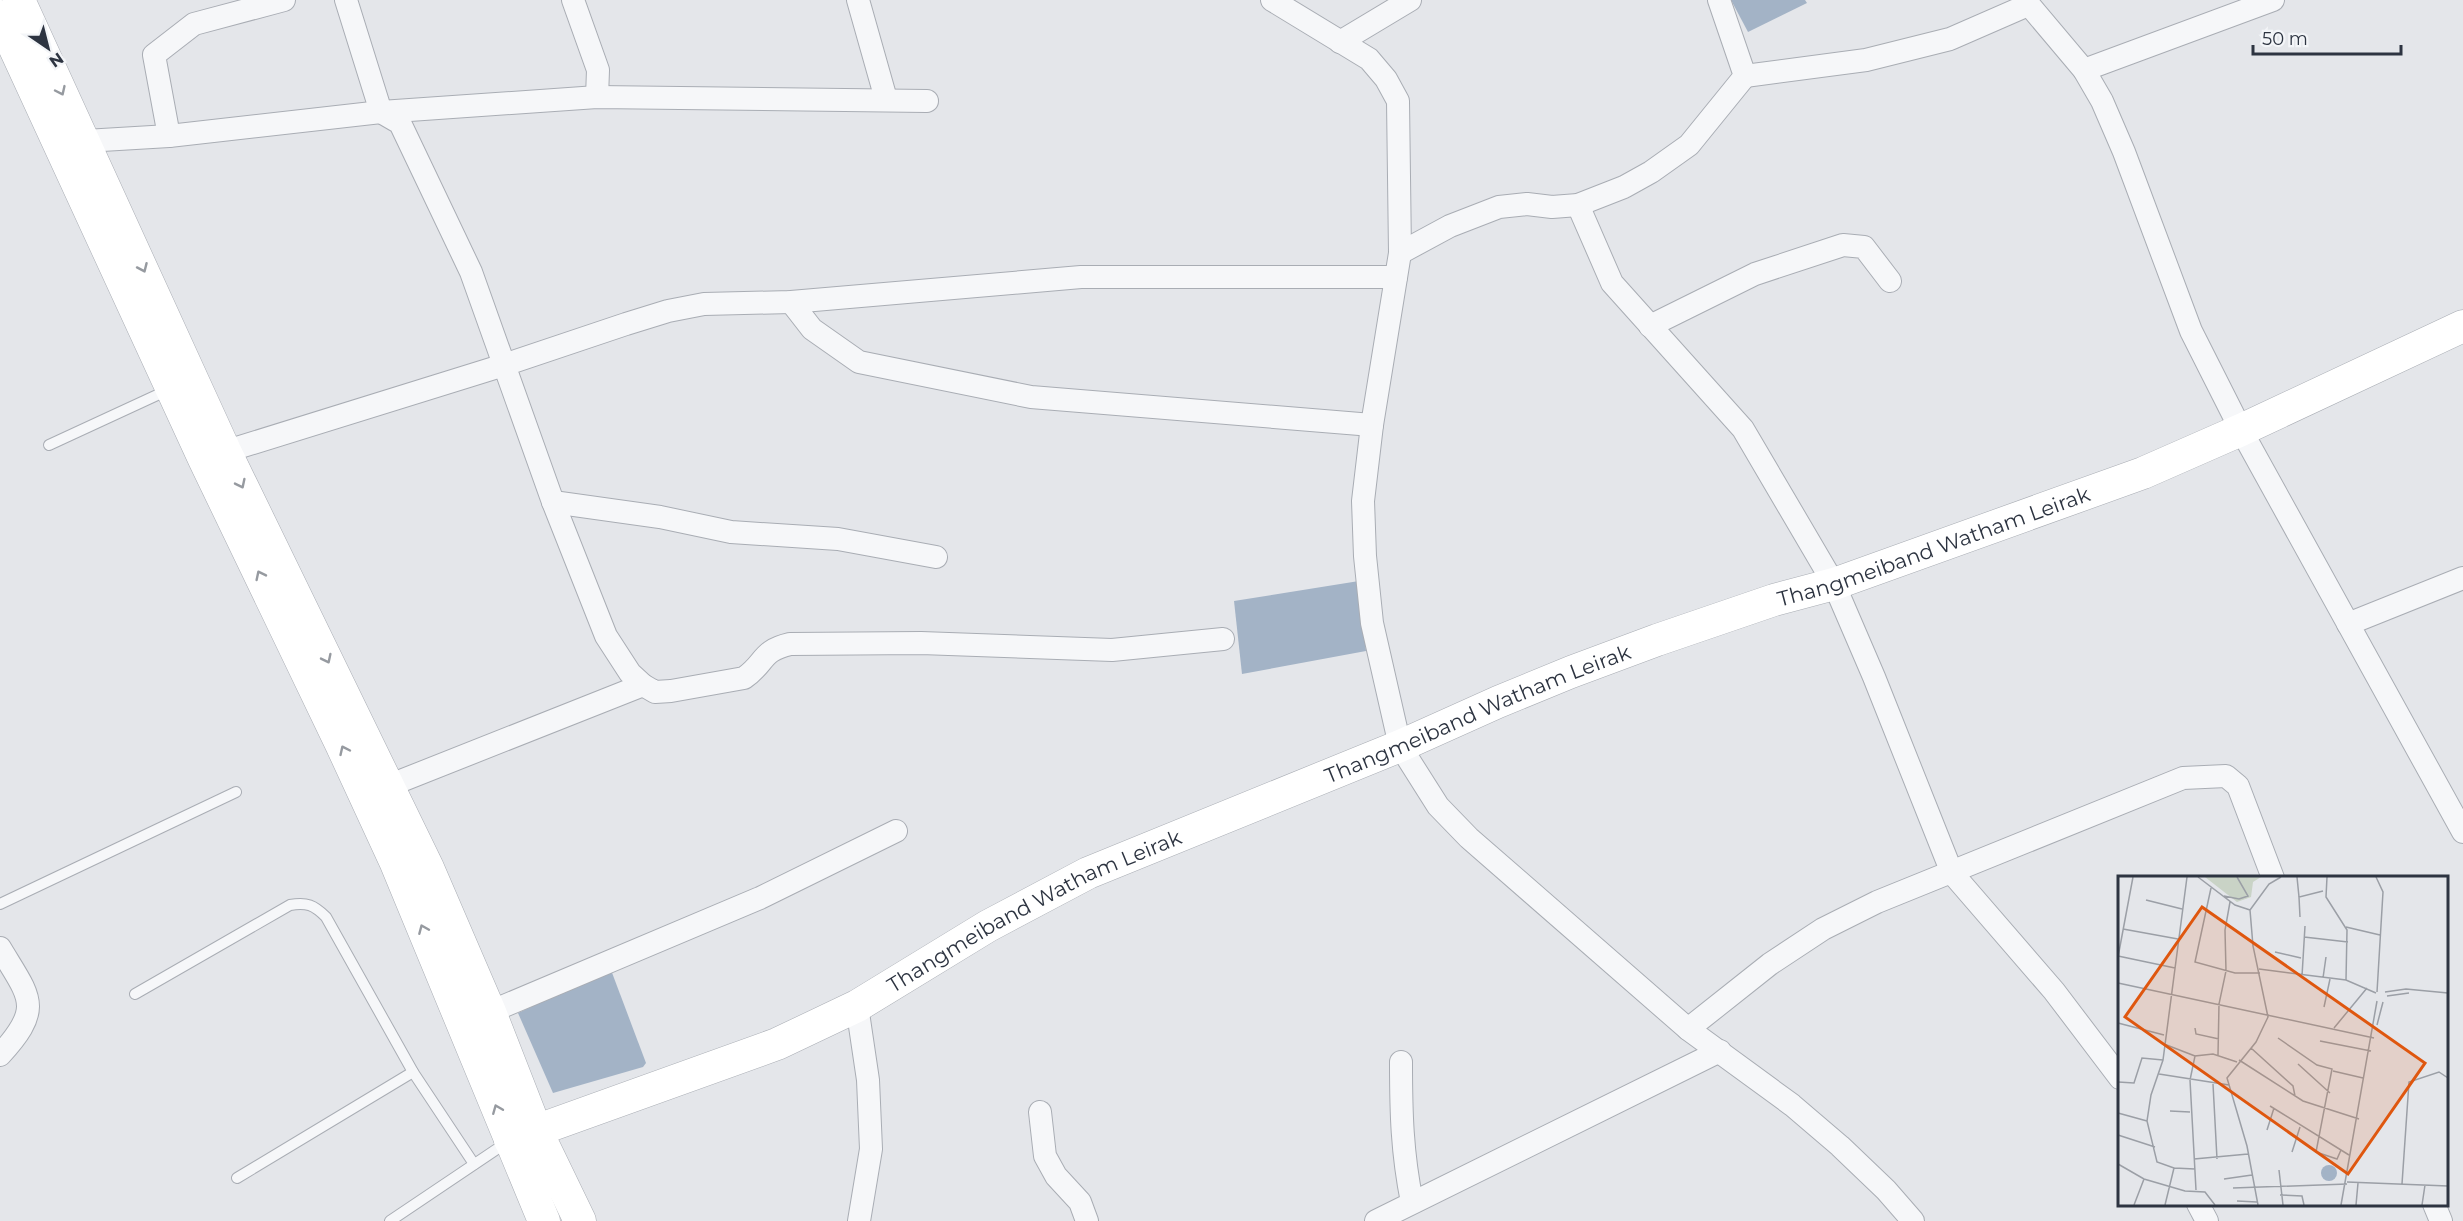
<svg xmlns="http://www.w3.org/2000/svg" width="2463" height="1221" viewBox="0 0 2463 1221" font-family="Montserrat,sans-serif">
	<rect width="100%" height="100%" fill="#e4e6ea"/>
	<g fill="#a3b3c6">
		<polygon points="1731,0 1805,0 1807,3 1748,32"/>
		<polygon points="1359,581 1366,651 1242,674 1234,601"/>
		<polygon points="611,970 646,1063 643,1067 553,1093 518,1013"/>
	</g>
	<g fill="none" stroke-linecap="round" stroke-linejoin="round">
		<defs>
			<g id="lane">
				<polyline points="49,445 168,390"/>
				<polyline points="0,904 236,792"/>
				<path d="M 135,994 L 290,905 C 307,902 314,905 326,917 L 413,1072 L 474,1164"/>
				<polyline points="237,1178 413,1072"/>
				<polyline points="390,1221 509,1141"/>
			</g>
			<g id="street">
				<path d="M 346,0 L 381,112 L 400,123 L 471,272 L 553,502 L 606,636 L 630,673 L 643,685 L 655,692 L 671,691 L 744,678 C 766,663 760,651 790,644 L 921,643 L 1112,650 L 1223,639"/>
				<polyline points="573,0 598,70 597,97"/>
				<polyline points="858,0 886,99"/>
				<polyline points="1272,0 1369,59 1386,79 1398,101 1400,253 1372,425 1363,501 1365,556 1372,623 1400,746 1438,806 1469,838 1688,1029 1792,1105 1840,1146 1886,1190 1913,1221"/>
				<polyline points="2025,0 2084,70 2102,101 2124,152 2191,331 2241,430 2463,832"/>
				<polyline points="1340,42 1410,0"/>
				<polyline points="2084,70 2273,0"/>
				<polyline points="1745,76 1866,60 1950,39 2028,5"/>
				<polyline points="169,136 154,55 194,24 284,0"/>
				<polyline points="85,141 169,136 381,112 597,97 927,101"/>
				<polyline points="1578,205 1612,283 1743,429 1834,584 1874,677 1952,873 2054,991 2120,1078"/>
				<polyline points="1400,253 1450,226 1499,207 1527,204 1552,207 1578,205 1624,187 1651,172 1689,145 1745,76 1719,0"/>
				<polyline points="791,302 812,329 859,362 1031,397 1372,425"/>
				<polyline points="1650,326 1755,274 1843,245 1864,247 1890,281"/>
				<polyline points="211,456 504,365 626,324 668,311 704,304 791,302 1081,277 1396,277"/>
				<polyline points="553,502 660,517 731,532 838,539 936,557"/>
				<polyline points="2348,624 2463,578"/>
				<polyline points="388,786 643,685"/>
				<path d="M 0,948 C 30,998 44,1007 0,1055"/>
				<polyline points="857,1006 868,1080 871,1149 859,1221"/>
				<polyline points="478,1017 760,898 896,831"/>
				<polyline points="1688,1029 1770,964 1823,929 1877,902 2183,778 2226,776 2238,786 2273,878"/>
				<path d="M 1401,1062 C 1401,1112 1402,1153 1412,1202"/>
				<polyline points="1040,1112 1045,1156 1056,1176 1080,1202 1087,1221"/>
				<polyline points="2198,1204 2207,1221"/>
				<polyline points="2434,1204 2441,1221"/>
				<polyline points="1376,1221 1720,1051"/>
			</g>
			<g id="secondary">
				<polyline points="19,0 225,451 428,868 490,1012 536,1130 580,1221"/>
				<polyline points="0,16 204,459 341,744 395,861 544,1221"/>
				<path id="s1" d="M 510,1140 L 777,1044 L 857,1006 L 988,926 L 1088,873 L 1400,746 L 1498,702 L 1571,672 L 1657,640 L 1774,600 L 1834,584 L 2143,473 L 2241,430 L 2463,326"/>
			</g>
		</defs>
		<use href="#lane" stroke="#a9adb4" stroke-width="12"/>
		<use href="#street" stroke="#a9adb4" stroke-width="24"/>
		<use href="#secondary" stroke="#a9adb4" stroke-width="33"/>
		<use href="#lane" stroke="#f6f7f9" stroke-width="10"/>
		<use href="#street" stroke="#f6f7f9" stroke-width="22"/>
		<use href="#secondary" stroke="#fff" stroke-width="32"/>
	</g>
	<defs><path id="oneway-chevron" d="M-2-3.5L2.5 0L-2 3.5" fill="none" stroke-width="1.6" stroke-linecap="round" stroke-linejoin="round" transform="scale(1.5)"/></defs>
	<g stroke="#969aa0">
		<use href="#oneway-chevron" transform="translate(61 91) rotate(65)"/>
		<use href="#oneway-chevron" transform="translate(143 268) rotate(66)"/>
		<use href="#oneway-chevron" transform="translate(241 484) rotate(64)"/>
		<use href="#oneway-chevron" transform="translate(260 575) rotate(-116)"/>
		<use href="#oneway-chevron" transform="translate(327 659) rotate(64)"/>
		<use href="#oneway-chevron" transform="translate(344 750) rotate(-115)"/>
		<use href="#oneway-chevron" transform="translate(423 929) rotate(-113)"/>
		<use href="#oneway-chevron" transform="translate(497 1109) rotate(-112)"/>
	</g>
	<g text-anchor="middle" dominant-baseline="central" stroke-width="6" stroke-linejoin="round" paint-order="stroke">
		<g font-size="21" fill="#2d3441" stroke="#f3f5f8">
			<text stroke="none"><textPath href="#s1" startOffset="1546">Thangmeiband Watham Leirak</textPath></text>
			<text stroke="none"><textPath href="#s1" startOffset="1060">Thangmeiband Watham Leirak</textPath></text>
			<text stroke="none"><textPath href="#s1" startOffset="574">Thangmeiband Watham Leirak</textPath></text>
		</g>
	</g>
	<g transform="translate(2118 876)">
		<rect width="330" height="330" fill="#e4e6ea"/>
		<path d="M 87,1 L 143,1 L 135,6 L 133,21 L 119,26 Z" fill="#c9d3c6"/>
		<path d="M203 297a8 8 0 1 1 16 0a8 8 0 1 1-16 0Z" fill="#a3b3c6"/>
		<path fill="none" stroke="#9b9fa6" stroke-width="1.5" d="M 80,1 L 117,29 L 132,34M 179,1 L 181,21M 209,1 L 208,21 L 229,54 L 228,104M 258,1 L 265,16 L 259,116M 93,12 L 77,86 L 117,97 L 142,97M 106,20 L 121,23 L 130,20 L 119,1M 28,24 L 64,33M 182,41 L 181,21 L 205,15M 228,51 L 262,59M 5,53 L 60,63M 186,61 L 230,66M 157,76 L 183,82M 0,80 L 57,92M 0,81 L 15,1M 141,93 L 228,104 L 258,117M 184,100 L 187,50M 205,102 L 208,81M 0,107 L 256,162M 267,116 L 288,113 L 330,117M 269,120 L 291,117M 206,131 L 212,103M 0,147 L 46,159M 259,149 L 265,126M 77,152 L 78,158 L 101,163M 216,152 L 249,112M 160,162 L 199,189 L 214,193 L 198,276 L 219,283 L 223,274M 202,165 L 253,175M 46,168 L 77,180M 133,172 L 175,210 L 177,220M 100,179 L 101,128 L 108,95 L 107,54 L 112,26M 121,184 L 185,225 L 241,243M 180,188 L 212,217M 215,195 L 245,202M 41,198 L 111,209M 0,206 L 16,207 L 24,182 L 45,184M 95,208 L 99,283M 152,230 L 231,279M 52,235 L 72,236M 0,237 L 29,245M 149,254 L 156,232M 0,259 L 37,271M 174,276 L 182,251M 76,283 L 130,278M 0,288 L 26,303 L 67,315 L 87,316 L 97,329M 56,292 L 77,293M 161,294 L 165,329M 106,303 L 134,299M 229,306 L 330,310M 284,308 L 291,206 L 321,196 L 330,202M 115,312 L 229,308M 78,314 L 72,204 L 77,180 L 95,178 L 119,186M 162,319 L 184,320 L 186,329M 119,325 L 139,326M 16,329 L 26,303M 47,329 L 56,292 L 39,286 L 29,245 L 33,219 L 45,184 L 69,1M 140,329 L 129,270 L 109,202 L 138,166 L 150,141 L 135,70 L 132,34 L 151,8 L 163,1M 223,329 L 259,125M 238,329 L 240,307M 304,329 L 307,309"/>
		<path fill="#df570f" fill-opacity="0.15" stroke="#df570f" stroke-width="3" d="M 84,31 L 307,187 L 230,298 L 7,141 Z"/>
		<rect width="330" height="330" fill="none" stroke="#2d3441" stroke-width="3"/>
	</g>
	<g transform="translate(48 48) rotate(145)" stroke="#f3f5f8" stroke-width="4.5" paint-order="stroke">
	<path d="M0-4.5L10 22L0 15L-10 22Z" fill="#2d3441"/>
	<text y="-9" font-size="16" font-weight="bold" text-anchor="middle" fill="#2d3441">N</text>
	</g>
	<path d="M2253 45v9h148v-9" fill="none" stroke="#2d3441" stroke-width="3"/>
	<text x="2262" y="45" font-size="18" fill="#2d3441" stroke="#f3f5f8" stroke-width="4.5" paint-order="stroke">50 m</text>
</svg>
